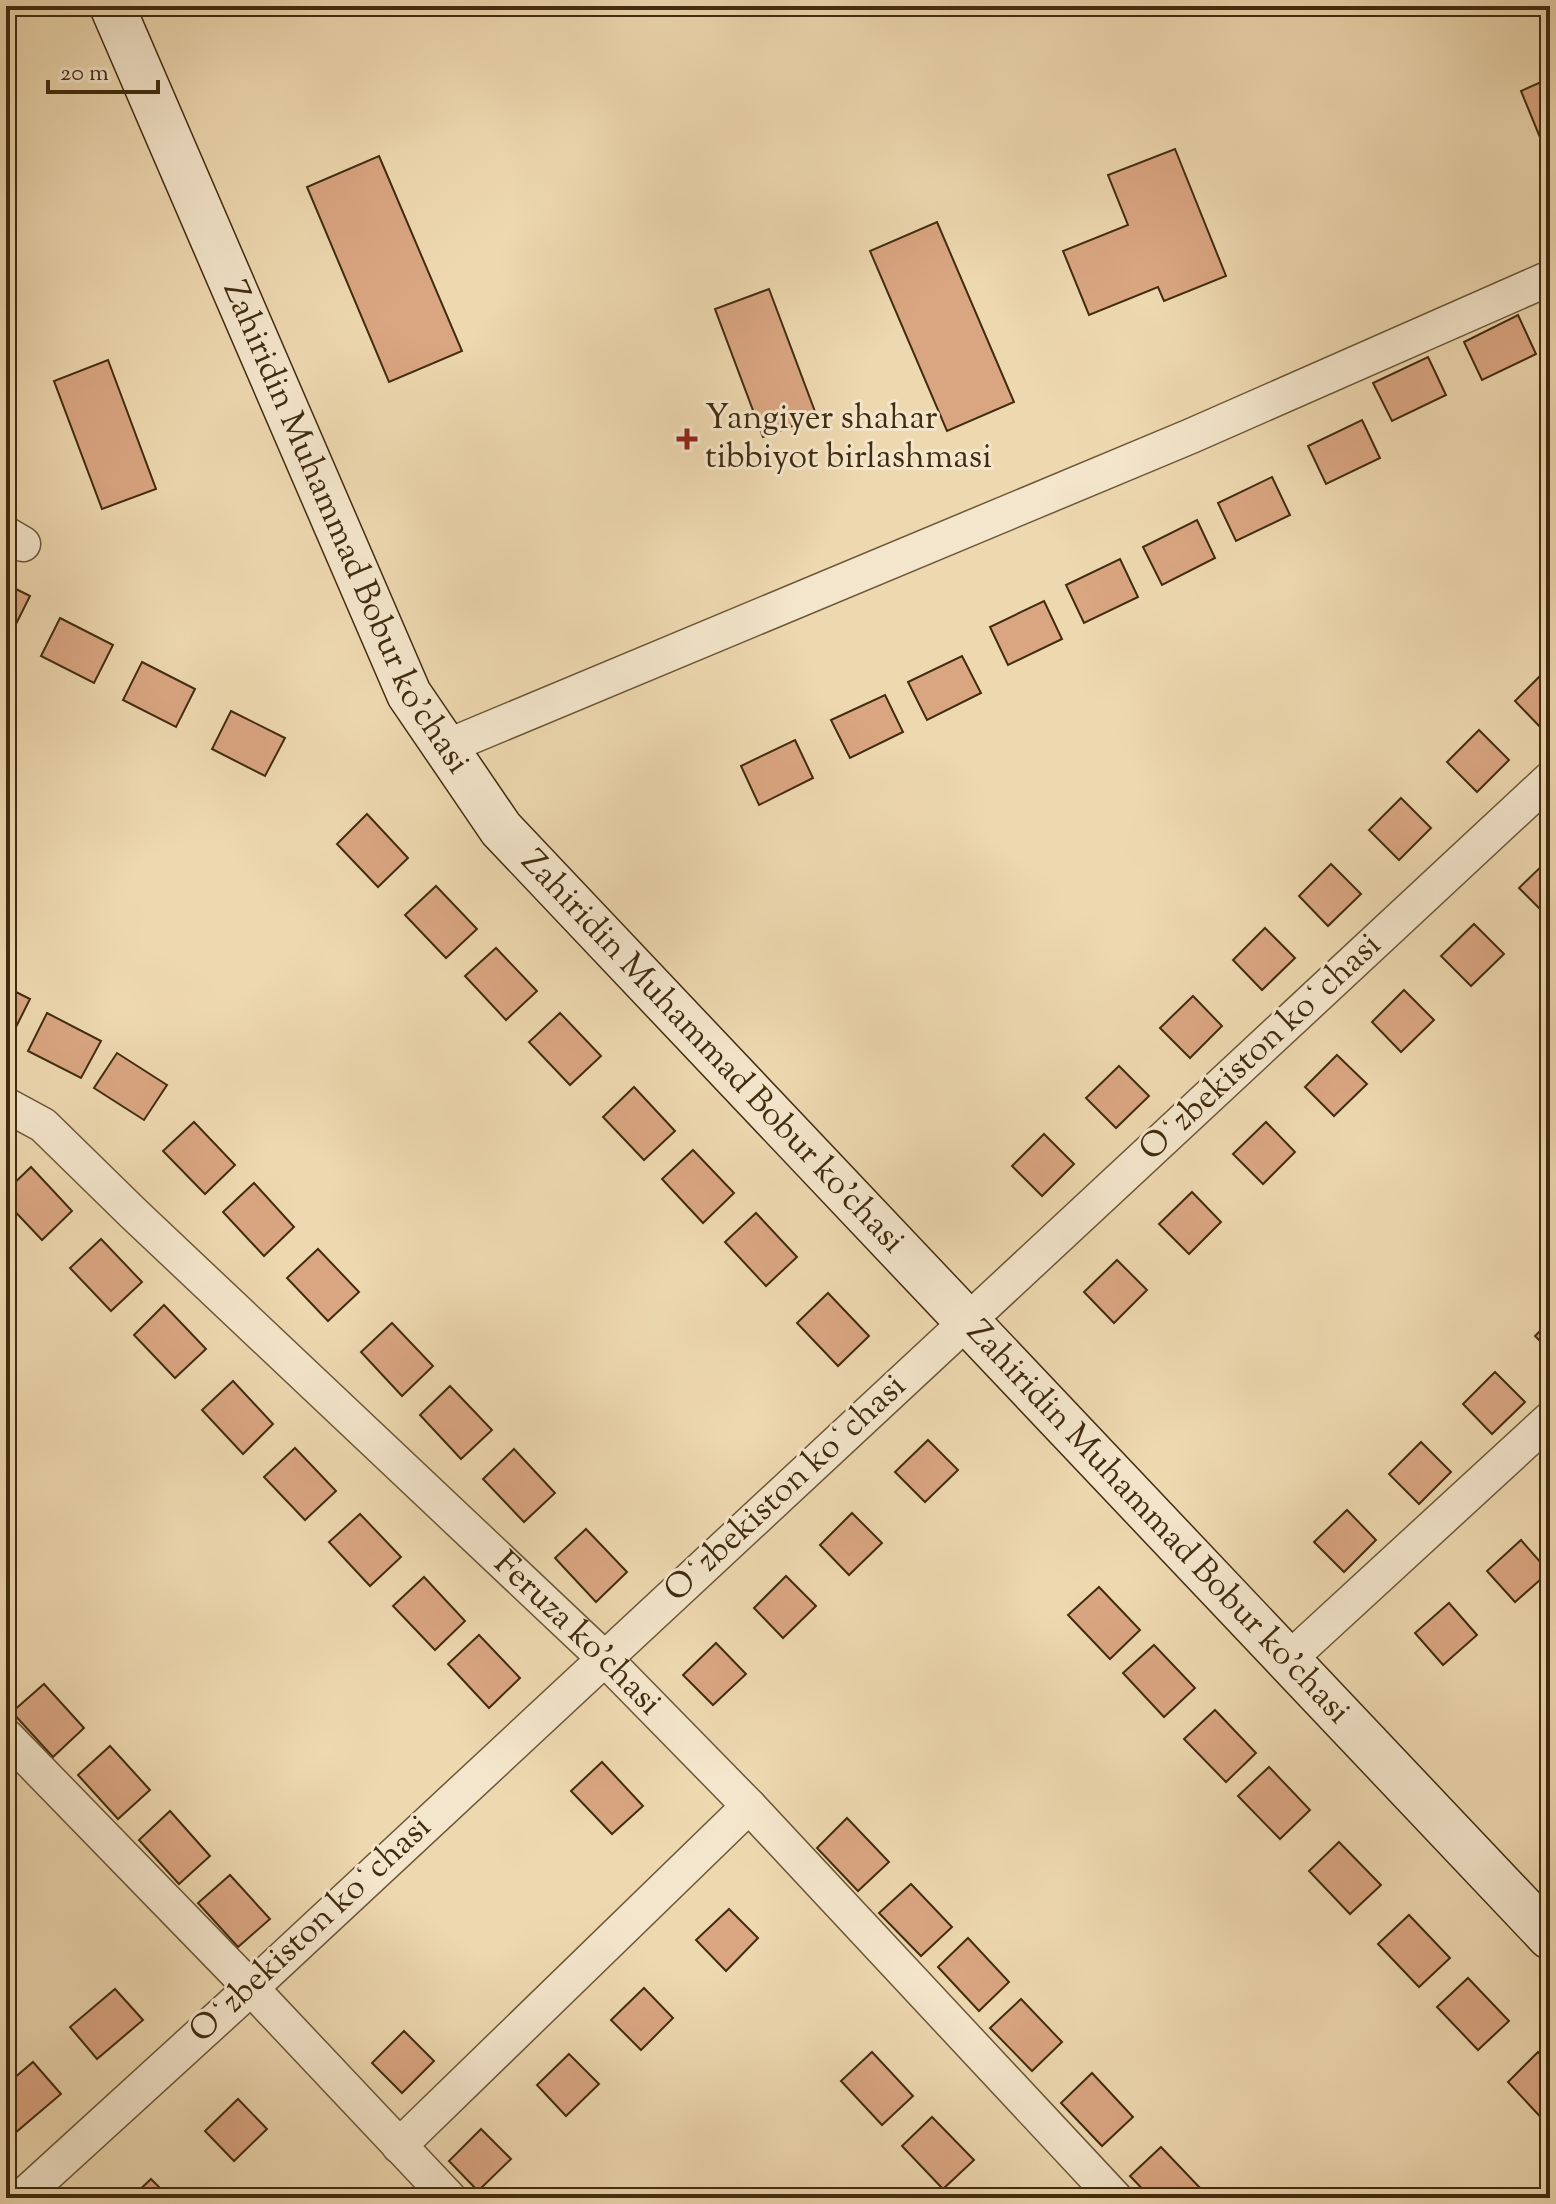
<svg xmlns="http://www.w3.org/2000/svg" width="1556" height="2204" viewBox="0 0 1556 2204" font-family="'Sorts Mill Goudy',serif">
	<rect width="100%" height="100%" fill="#eed8b0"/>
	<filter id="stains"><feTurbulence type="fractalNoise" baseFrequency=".0025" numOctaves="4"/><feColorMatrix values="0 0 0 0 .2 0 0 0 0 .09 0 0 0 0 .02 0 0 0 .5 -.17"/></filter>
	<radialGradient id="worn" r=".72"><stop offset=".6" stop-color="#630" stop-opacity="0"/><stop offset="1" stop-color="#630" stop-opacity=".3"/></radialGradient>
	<g fill="#daa682" stroke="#412c0f" stroke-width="2">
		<polygon points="1550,78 1550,151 1546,152 1521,91"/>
		<polygon points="1175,149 1226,276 1164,301 1158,287 1089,315 1063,251 1128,225 1108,175"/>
		<polygon points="379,156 462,351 389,382 307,187"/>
		<polygon points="937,222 1014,402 947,431 870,251"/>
		<polygon points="769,289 817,417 763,437 715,309"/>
		<polygon points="1518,315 1536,354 1482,380 1464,342"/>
		<polygon points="1428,357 1446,395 1392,421 1373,383"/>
		<polygon points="108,360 156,489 102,509 54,381"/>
		<polygon points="1362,420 1380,458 1326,484 1308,446"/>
		<polygon points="1272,477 1290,515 1236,541 1218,503"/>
		<polygon points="1197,520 1215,558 1162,585 1143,547"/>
		<polygon points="1120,559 1138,597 1084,623 1066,585"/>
		<polygon points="6,584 30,596 11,634 6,631"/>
		<polygon points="1044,601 1062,639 1008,665 990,627"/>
		<polygon points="60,618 113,645 94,683 41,656"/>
		<polygon points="962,656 981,693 927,720 908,682"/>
		<polygon points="142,662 195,689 176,727 123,700"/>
		<polygon points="1547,669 1550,672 1550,725 1544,731 1515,701"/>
		<polygon points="885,695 903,732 850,758 831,720"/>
		<polygon points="231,711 285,738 265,776 212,749"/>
		<polygon points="1479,730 1509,760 1477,792 1447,762"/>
		<polygon points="795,740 813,778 759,805 741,766"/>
		<polygon points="1401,798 1431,828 1399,860 1369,830"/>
		<polygon points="367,814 408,858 378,887 337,844"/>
		<polygon points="1550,858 1550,917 1549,918 1519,888"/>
		<polygon points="1331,864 1361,894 1328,926 1299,896"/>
		<polygon points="436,886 477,929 446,958 405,915"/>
		<polygon points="1474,924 1504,954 1471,986 1441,956"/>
		<polygon points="1265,928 1295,958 1262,990 1233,960"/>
		<polygon points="496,948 537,991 506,1020 465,976"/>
		<polygon points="6,987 30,999 11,1037 6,1035"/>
		<polygon points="1404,990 1434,1020 1401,1052 1372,1022"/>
		<polygon points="1193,996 1222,1026 1190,1058 1160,1028"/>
		<polygon points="47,1013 101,1041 81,1078 28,1051"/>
		<polygon points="560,1013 601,1056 570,1085 529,1042"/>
		<polygon points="117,1053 167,1085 144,1120 94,1088"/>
		<polygon points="1337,1055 1367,1084 1334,1116 1305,1087"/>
		<polygon points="1119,1066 1149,1096 1116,1128 1086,1098"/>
		<polygon points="634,1087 675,1131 644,1160 603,1117"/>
		<polygon points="194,1122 235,1165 205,1194 163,1151"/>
		<polygon points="1266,1122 1295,1152 1263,1184 1233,1154"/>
		<polygon points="1044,1134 1074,1164 1042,1196 1012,1166"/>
		<polygon points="693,1150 734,1193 703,1223 662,1179"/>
		<polygon points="31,1167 72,1211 42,1240 6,1202 6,1191"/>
		<polygon points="254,1183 294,1227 264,1256 223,1212"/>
		<polygon points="1192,1192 1221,1222 1189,1254 1159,1224"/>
		<polygon points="756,1213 797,1257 766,1286 725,1242"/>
		<polygon points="101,1239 142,1282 111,1311 70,1268"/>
		<polygon points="318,1249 359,1292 328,1321 287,1278"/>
		<polygon points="1117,1260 1147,1290 1114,1323 1084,1292"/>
		<polygon points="828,1293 869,1336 838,1366 797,1323"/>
		<polygon points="164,1305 206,1349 175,1378 134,1335"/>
		<polygon points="1550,1321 1550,1351 1535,1336"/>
		<polygon points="392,1323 433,1366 402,1396 361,1352"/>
		<polygon points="1495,1372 1525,1402 1492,1434 1463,1404"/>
		<polygon points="233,1381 273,1424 243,1454 202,1410"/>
		<polygon points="450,1386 492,1430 461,1459 420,1415"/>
		<polygon points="928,1440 958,1470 925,1502 895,1472"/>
		<polygon points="1421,1442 1451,1472 1419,1504 1389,1474"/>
		<polygon points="295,1448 336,1491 305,1520 264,1477"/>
		<polygon points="514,1449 555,1493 524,1522 483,1479"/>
		<polygon points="1347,1510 1376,1540 1344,1572 1314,1542"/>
		<polygon points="852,1513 882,1543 849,1575 820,1545"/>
		<polygon points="360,1514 401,1557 370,1586 329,1542"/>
		<polygon points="586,1529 627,1572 596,1602 555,1558"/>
		<polygon points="1521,1540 1549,1572 1515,1602 1487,1571"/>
		<polygon points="786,1576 816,1606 783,1638 754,1608"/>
		<polygon points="424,1577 465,1621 435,1650 393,1606"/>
		<polygon points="1099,1587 1140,1630 1110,1659 1068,1615"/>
		<polygon points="1449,1603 1477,1635 1443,1665 1415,1633"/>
		<polygon points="479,1635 520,1678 489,1708 448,1664"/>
		<polygon points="716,1643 746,1674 713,1705 683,1675"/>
		<polygon points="1154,1645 1195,1688 1164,1717 1123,1673"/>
		<polygon points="44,1684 84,1728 53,1757 12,1712"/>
		<polygon points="1215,1710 1256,1753 1226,1782 1184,1739"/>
		<polygon points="110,1746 150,1790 118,1819 78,1775"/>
		<polygon points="602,1762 643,1806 612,1834 571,1791"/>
		<polygon points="1269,1767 1310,1810 1280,1839 1238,1796"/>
		<polygon points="170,1811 210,1856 179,1884 139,1840"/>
		<polygon points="847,1818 889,1862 858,1891 817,1848"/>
		<polygon points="1339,1842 1381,1885 1350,1914 1309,1871"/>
		<polygon points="230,1875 270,1919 238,1947 198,1903"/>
		<polygon points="911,1884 952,1927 921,1956 879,1913"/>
		<polygon points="729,1909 758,1938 726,1971 696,1940"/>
		<polygon points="1409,1915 1450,1958 1419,1987 1378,1944"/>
		<polygon points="968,1938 1009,1982 979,2011 938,1967"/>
		<polygon points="1468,1978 1509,2021 1478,2050 1437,2007"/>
		<polygon points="644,1988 673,2018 641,2050 611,2020"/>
		<polygon points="115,1989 143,2020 97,2059 70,2027"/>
		<polygon points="1021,1999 1062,2042 1032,2071 990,2028"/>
		<polygon points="404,2031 434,2061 402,2093 372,2063"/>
		<polygon points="872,2052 913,2096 882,2125 841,2081"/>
		<polygon points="1538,2052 1550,2065 1550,2123 1548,2125 1508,2082"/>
		<polygon points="569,2054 599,2084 566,2116 537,2085"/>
		<polygon points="33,2062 61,2094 15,2133 6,2123 6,2085"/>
		<polygon points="1092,2073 1133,2117 1102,2146 1061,2103"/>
		<polygon points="238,2099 267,2129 234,2161 205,2131"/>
		<polygon points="932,2117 974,2160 943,2189 902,2146"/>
		<polygon points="481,2129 511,2159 478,2191 449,2161"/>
		<polygon points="1161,2147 1202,2190 1194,2198 1151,2198 1130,2176"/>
		<polygon points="151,2179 170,2198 131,2198"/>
	</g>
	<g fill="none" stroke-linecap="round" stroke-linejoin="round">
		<defs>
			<g id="street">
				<polyline points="6,534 23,544"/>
				<polyline points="446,747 1191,436 1550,278"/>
				<path id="s1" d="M 6,1105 L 43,1125 L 134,1214 L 604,1658 L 749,1806 L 1115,2198"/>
				<polyline points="1288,1660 1550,1419"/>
				<polyline points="6,1736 251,1988 449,2198"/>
				<polyline points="399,2146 749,1806"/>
				<polyline points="21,2198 251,1988 1550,779"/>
			</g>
			<g id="secondary">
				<path id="s2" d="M 112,6 L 409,694 L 501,829 L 1550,1937"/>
			</g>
		</defs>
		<use href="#street" stroke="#6c5737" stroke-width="37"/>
		<use href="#secondary" stroke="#412c0f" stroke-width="47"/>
		<use href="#street" stroke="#f4e6cc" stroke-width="34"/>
		<use href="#secondary" stroke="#f4e6cc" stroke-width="44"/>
	</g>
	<path fill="#8f2418" stroke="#f4e6cc" stroke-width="3" d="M683 427h8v8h8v8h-8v8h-8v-8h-8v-8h8z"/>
	<g text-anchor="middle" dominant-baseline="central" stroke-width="6" stroke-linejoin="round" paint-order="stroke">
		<g font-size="34" fill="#412c0f" stroke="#f4e6cc" text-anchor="start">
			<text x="705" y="419">Yangiyer shahar<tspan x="705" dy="39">tibbiyot birlashmasi</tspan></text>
		</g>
		<g font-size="34" fill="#412c0f" stroke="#f4e6cc">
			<text stroke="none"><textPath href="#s2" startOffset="572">Zahiridin Muhammad Bobur ko'chasi</textPath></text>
			<text transform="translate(1261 1048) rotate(-43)">Oʻzbekiston koʻchasi</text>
			<text stroke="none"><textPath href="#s2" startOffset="1220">Zahiridin Muhammad Bobur ko'chasi</textPath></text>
			<text transform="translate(786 1489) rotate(-43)">Oʻzbekiston koʻchasi</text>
			<text stroke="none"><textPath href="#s2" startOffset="1868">Zahiridin Muhammad Bobur ko'chasi</textPath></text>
			<text stroke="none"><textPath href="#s1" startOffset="780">Feruza ko'chasi</textPath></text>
			<text transform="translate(311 1930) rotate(-43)">Oʻzbekiston koʻchasi</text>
		</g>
	</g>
	<rect width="1556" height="2204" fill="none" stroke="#eed8b0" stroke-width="32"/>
	<rect x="8" y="8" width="1540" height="2188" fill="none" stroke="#412c0f" stroke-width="4"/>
	<rect x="16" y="16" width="1524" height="2172" fill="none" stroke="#412c0f" stroke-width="2"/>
	<path d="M48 80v12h110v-12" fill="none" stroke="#412c0f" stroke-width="4"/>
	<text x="60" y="80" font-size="24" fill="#412c0f" stroke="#f4e6cc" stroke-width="6" paint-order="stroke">20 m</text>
	<rect width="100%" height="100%" filter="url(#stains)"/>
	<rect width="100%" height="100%" fill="url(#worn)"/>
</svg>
